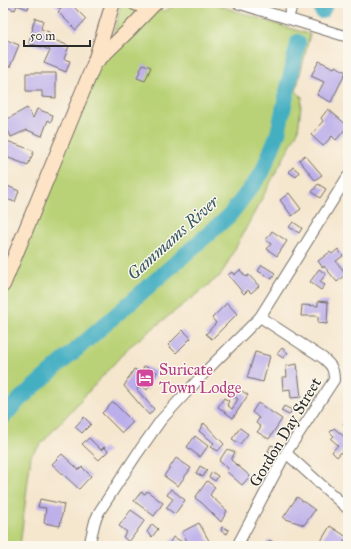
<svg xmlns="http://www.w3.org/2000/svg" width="351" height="549" viewBox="0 0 351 549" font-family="'IM FELL Great Primer',serif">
	<rect width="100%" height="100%" fill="#fbf7ec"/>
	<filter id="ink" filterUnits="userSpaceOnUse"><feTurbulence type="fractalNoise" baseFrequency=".025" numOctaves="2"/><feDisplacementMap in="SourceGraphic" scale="8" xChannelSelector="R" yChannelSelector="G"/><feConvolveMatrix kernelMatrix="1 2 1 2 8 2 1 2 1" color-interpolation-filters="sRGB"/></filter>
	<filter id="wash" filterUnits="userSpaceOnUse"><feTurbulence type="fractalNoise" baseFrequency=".012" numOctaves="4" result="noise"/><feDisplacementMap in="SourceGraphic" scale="16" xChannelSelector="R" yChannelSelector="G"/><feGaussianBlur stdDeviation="0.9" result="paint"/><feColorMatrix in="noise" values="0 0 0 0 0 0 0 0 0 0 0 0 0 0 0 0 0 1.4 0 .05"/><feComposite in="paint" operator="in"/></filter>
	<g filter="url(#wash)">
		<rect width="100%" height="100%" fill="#f5e6ce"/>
		<g fill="#bad277" stroke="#727e51">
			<polygon points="121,3 127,3 145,10 111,45"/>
			<polygon points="155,3 163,12 177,4 182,3 211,3 292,29 310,34 296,91 302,97 298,131 221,275 129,347 31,455 20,546 3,546 3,285 94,64"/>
		</g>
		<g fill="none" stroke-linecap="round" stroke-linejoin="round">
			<g stroke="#44afc2" stroke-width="16">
				<polyline points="322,11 326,3"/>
				<polyline points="3,417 21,398 229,216 262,173 278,133 298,42"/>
			</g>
		</g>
		<g id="blocks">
			<g fill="#bcaeea">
				<polygon points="3,3 30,3 28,9 17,5 15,10 3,6"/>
				<polygon points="53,3 66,3 60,9"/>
				<polygon points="67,3 70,3 86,19 76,30 58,12"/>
				<polygon points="35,18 43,20 41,29 49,32 47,37 69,46 64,59 70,61 66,72 44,63 50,50 29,43 33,28 32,28"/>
				<polygon points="3,32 6,34 4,39 19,45 10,67 3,65"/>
				<polygon points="319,61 334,68 335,66 346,72 331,102 317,95 324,82 311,76"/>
				<polygon points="143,64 151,67 145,81 137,78"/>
				<polygon points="26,73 56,73 56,98 42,97 42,91 26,91"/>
				<polygon points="27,108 33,118 37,109 53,115 51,122 48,120 42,136 27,130 11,137 4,121"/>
				<polygon points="328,109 348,126 336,140 332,136 323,146 311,135 323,121 321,118"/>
				<polygon points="7,141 34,151 28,165 3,156 3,142"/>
				<polygon points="305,155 322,175 315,180 299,160"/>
				<polygon points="293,167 299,172 296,177 289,172"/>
				<polygon points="3,184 19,191 15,202 3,198"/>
				<polygon points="318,184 326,189 320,198 312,192"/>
				<polygon points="289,193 301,209 292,216 280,200"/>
				<polygon points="293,222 302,228 299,233 289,227"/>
				<polygon points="272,231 287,241 277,256 267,249 271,244 266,240"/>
				<polygon points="338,249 343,256 336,261 346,274 337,282 324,266 323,268 318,261 330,252 332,254"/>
				<polygon points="262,265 275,273 272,279 258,271"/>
				<polygon points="319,269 326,274 320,282 325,285 321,290 310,282"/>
				<polygon points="240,270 246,277 249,275 259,286 251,293 248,290 244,294 228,275 232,272 234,275"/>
				<polygon points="318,301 328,302 327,324 318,323 318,316 301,316 302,305 318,306"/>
				<polygon points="227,303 237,314 212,339 206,334 216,323 212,318"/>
				<polygon points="183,330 191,338 176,353 168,345"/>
				<polygon points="282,348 288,353 283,358 277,354"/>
				<polygon points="255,352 270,356 263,382 247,378"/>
				<polygon points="297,364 301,397 291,398 290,389 283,390 282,377 287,377 286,366"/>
				<polygon points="144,366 157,372 147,390 140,384 137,390 154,409 149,415 124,386 134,369 141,373"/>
				<polygon points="236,387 248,395 233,418 218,407 224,398 229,401 227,405 232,409 238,399 231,395"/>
				<polygon points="348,401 348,413 343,409"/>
				<polygon points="113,402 133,422 122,433 102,413"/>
				<polygon points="258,403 282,419 269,439 257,432 261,427 256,423 259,418 252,412"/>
				<polygon points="284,406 292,410 289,415 281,411"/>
				<polygon points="84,417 91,424 82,433 75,427"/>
				<polygon points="348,418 348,428 343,424"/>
				<polygon points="204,423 224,444 218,451 211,447 214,443 199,431"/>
				<polygon points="240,428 248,434 240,444 232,439"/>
				<polygon points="334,428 348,440 348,454 343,450 337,457 332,452 338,445 331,439 334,436 330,432"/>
				<polygon points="195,436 208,446 200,457 187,447"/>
				<polygon points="89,438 101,450 104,447 108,451 99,460 82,444"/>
				<polygon points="271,445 277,447 273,454 268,451"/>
				<polygon points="227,449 235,452 231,460 250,476 242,485 226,471 228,468 219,461"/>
				<polygon points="62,454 79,470 82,467 91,476 79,489 52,464"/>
				<polygon points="176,458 191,468 178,486 164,476"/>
				<polygon points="200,466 207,470 203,477 196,473"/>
				<polygon points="212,472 218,476 215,481 209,477"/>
				<polygon points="207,481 215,487 210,495 227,511 221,522 202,503 195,498"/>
				<polygon points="171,489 185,500 175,514 166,508 173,499 167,495"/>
				<polygon points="147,491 163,503 154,516 134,501 141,492 145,494"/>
				<polygon points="297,497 315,510 304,525 283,518"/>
				<polygon points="40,499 64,504 60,526 44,523 46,508 38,507"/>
				<polygon points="131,510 145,520 129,542 123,537 127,532 119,526"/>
				<polygon points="199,523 212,546 190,546 182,532"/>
				<polygon points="152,524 158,529 152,537 147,532"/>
				<polygon points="330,526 347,537 341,546 329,546 321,541"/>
				<polygon points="222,527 229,530 227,534 221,531"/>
				<polygon points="173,537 181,541 179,546 168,546"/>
				<polygon points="270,540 278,546 264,546"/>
			</g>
		</g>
	</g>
	<g filter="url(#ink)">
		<use href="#blocks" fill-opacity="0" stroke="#726c64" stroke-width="1"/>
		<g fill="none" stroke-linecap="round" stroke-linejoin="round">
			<defs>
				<g id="minor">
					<polyline points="237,3 348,37"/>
					<polyline points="288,18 293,3"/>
					<polyline points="286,453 348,509"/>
					<polyline points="89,546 95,521 99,512 137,454 161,420 208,369 260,317 348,176"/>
					<path d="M 237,546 L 286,453 L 334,380 C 334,368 331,365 323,358 L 260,317"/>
				</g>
				<g id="secondary">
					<path d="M 135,3 C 141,6 148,5 155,3"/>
					<polyline points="96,62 131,28 155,3"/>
					<polyline points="3,285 94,64 113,3"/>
				</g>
			</defs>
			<use href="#minor" stroke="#726c64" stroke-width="12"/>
			<use href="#secondary" stroke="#726c64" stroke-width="16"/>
			<use href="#minor" stroke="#fff" stroke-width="10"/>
			<use href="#secondary" stroke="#fee4c6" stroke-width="14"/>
		</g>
	</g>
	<defs>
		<symbol id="hotel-square" viewBox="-11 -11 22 22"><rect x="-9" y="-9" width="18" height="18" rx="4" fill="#d1479c" stroke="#fbf7ec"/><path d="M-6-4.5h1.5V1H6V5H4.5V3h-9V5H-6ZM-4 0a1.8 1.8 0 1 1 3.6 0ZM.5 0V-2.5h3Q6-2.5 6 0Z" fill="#fff"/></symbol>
	</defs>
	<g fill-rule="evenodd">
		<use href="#hotel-square" x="134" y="367" width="22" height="22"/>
	</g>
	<g text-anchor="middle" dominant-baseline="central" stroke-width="3" stroke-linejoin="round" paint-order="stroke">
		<g font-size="16" fill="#b23c85" stroke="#fbf7ec" text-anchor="start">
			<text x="159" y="369">Suricate<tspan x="159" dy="18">Town Lodge</tspan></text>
		</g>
		<g font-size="16" fill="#2b2b2b" stroke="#fbf7ec">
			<text transform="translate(285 432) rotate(-59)">Gordon Day Street</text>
		</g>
		<g font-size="17" font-style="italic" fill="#345960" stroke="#fbf7ec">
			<text transform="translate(173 238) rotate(-42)">Gammams River</text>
		</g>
	</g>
	<rect width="351" height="549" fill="none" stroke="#fbf7ec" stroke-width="16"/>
	<path d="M24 40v6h66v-6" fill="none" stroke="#2b2b2b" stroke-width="2"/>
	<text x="30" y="40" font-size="12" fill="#2b2b2b" stroke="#fbf7ec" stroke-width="3" paint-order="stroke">50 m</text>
</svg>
